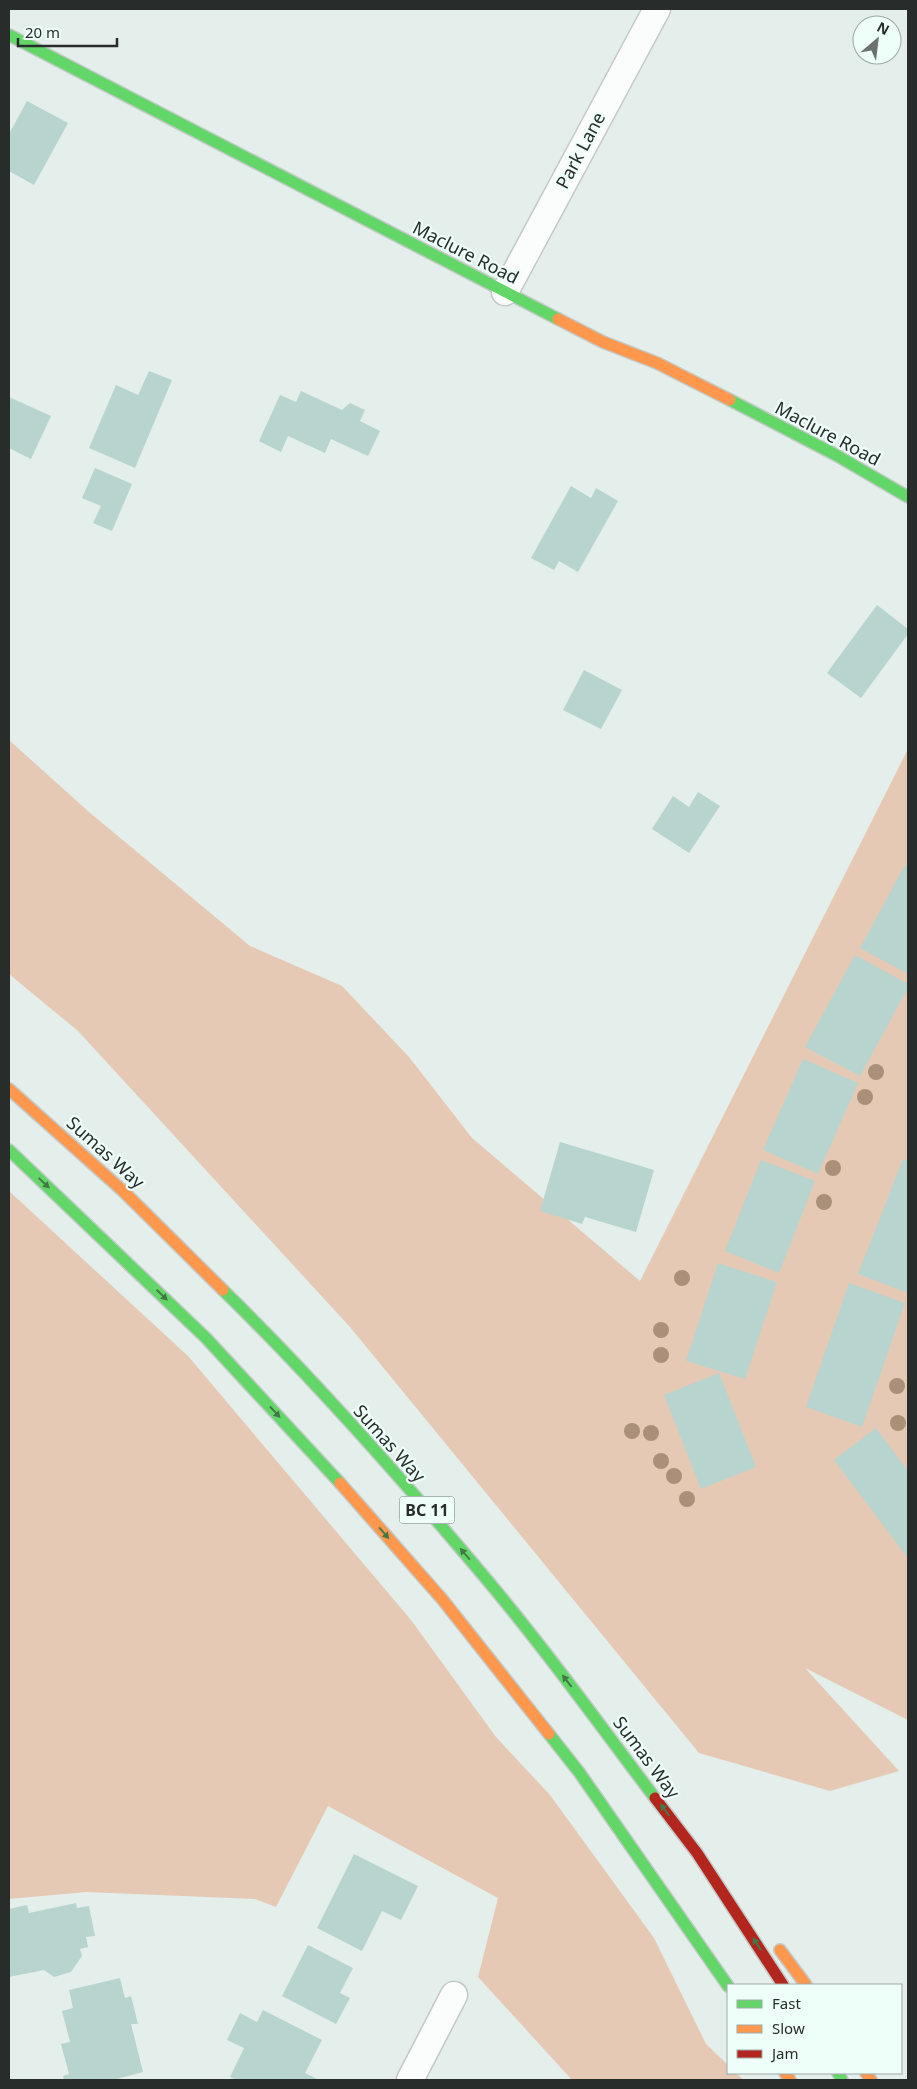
<svg xmlns="http://www.w3.org/2000/svg" width="917" height="2089" viewBox="0 0 917 2089" font-family="'Noto Sans',sans-serif">
	<rect width="100%" height="100%" fill="#e4eeeb"/>
	<g fill="#e5c9b5">
		<polygon points="9,740 89,812 250,946 342,986 409,1057 472,1138 640,1281 908,749 908,1720 805,1668 899,1771 830,1791 699,1753 350,1327 78,1031 9,974"/>
		<polygon points="9,1191 188,1356 411,1620 496,1737 550,1795 654,1938 706,2044 728,2065 728,2073 736,2073 744,2080 572,2080 478,1977 498,1898 328,1806 276,1907 255,1899 86,1892 9,1899"/>
	</g>
	<g fill="#b7d5ce">
		<polygon points="27,101 68,123 34,185 9,171 9,134"/>
		<polygon points="149,371 172,380 135,468 89,448 116,385 138,395"/>
		<polygon points="301,391 342,410 350,403 365,410 360,421 380,431 368,456 331,439 325,453 288,436 281,452 259,441 280,395 296,402"/>
		<polygon points="9,397 51,416 31,459 9,448"/>
		<polygon points="95,468 132,484 112,531 93,523 101,506 82,498"/>
		<polygon points="571,486 591,498 596,488 618,501 578,572 559,561 554,570 531,558"/>
		<polygon points="877,605 908,629 908,634 861,698 827,673"/>
		<polygon points="584,670 622,690 601,729 563,710"/>
		<polygon points="698,792 720,806 689,853 652,829 673,796 689,807"/>
		<polygon points="905,865 908,867 908,974 860,948"/>
		<polygon points="855,955 908,984 908,988 860,1076 805,1047"/>
		<polygon points="803,1059 858,1083 818,1174 763,1150"/>
		<polygon points="560,1142 654,1170 636,1232 585,1217 582,1224 540,1211"/>
		<polygon points="903,1159 908,1161 908,1293 858,1274"/>
		<polygon points="761,1160 815,1181 779,1273 725,1251"/>
		<polygon points="718,1263 777,1282 745,1379 686,1361"/>
		<polygon points="849,1283 905,1303 862,1427 806,1407"/>
		<polygon points="719,1373 756,1467 701,1489 664,1395"/>
		<polygon points="876,1428 908,1471 908,1558 834,1460"/>
		<polygon points="354,1854 418,1886 401,1920 382,1911 362,1951 317,1928"/>
		<polygon points="76,1903 77,1908 89,1906 95,1936 86,1937 88,1947 80,1949 82,1956 71,1972 54,1977 44,1970 9,1977 9,1909 27,1905 29,1913"/>
		<polygon points="308,1945 353,1968 340,1993 350,1998 336,2024 282,1996"/>
		<polygon points="120,1978 125,1998 131,1996 138,2024 131,2024 143,2072 113,2080 64,2080 63,2076 69,2074 61,2044 70,2042 62,2011 73,2008 69,1990"/>
		<polygon points="263,2010 322,2040 305,2073 319,2080 237,2080 230,2077 244,2048 227,2040 240,2013 257,2022"/>
	</g>
	<g fill="none" stroke-linecap="round" stroke-linejoin="round">
		<defs>
			<g id="street">
				<polyline points="505,292 657,9"/>
				<polyline points="410,2080 454,1995"/>
			</g>
			<g id="fast">
				<polyline points="9,35 558,319"/>
				<polyline points="730,400 836,455 908,497"/>
				<polyline points="9,1150 206,1338 340,1483"/>
				<path d="M 223,1290 C 313,1378 396,1472 477,1568 C 540,1642 597,1721 655,1798"/>
				<polyline points="549,1734 579,1772 728,1986"/>
				<polyline points="838,2073 842,2080"/>
			</g>
			<g id="slow">
				<polyline points="558,319 603,342 657,363 730,400"/>
				<polyline points="9,1089 123,1191 223,1290"/>
				<polyline points="340,1483 442,1599 549,1734"/>
				<polyline points="780,1950 806,1985"/>
				<polyline points="785,2073 790,2080"/>
				<polyline points="866,2073 871,2080"/>
			</g>
			<polyline id="jam" points="655,1798 697,1853 783,1985"/>
		</defs>
		<use href="#street" stroke="#c2c9c7" stroke-width="29"/>
		<use href="#fast" stroke="#c2c9c7" stroke-width="14"/>
		<use href="#slow" stroke="#c2c9c7" stroke-width="14"/>
		<use href="#jam" stroke="#c2c9c7" stroke-width="14"/>
		<use href="#street" stroke="#fbfcfc" stroke-width="26"/>
		<use href="#fast" stroke="#63d668" stroke-width="11"/>
		<use href="#slow" stroke="#ff974d" stroke-width="11"/>
		<use href="#jam" stroke="#b3261e" stroke-width="11"/>
	</g>
	<g fill="#aa8f79">
		<circle cx="876" cy="1072" r="8"/>
		<circle cx="865" cy="1097" r="8"/>
		<circle cx="833" cy="1168" r="8"/>
		<circle cx="824" cy="1202" r="8"/>
		<circle cx="682" cy="1278" r="8"/>
		<circle cx="661" cy="1330" r="8"/>
		<circle cx="661" cy="1355" r="8"/>
		<circle cx="897" cy="1386" r="8"/>
		<circle cx="898" cy="1423" r="8"/>
		<circle cx="632" cy="1431" r="8"/>
		<circle cx="651" cy="1433" r="8"/>
		<circle cx="661" cy="1461" r="8"/>
		<circle cx="674" cy="1476" r="8"/>
		<circle cx="687" cy="1499" r="8"/>
	</g>
	<defs><path id="oneway-solid" d="M-6-.8H1V-3.2L6.5 0L1 3.2V.8H-6Z" transform="scale(1.25)"/></defs>
	<g fill="#437947">
		<use href="#oneway-solid" transform="translate(44 1183) rotate(43)"/>
		<use href="#oneway-solid" transform="translate(162 1295) rotate(44)"/>
		<use href="#oneway-solid" transform="translate(275 1412) rotate(47)"/>
		<use href="#oneway-solid" transform="translate(384 1533) rotate(49)"/>
		<use href="#oneway-solid" transform="translate(465 1554) rotate(-131)"/>
		<use href="#oneway-solid" transform="translate(567 1681) rotate(-128)"/>
		<use href="#oneway-solid" transform="translate(665 1810) rotate(-127)"/>
		<use href="#oneway-solid" transform="translate(757 1944) rotate(-123)"/>
	</g>
	<g text-anchor="middle" dominant-baseline="central" stroke-width="4.5" stroke-linejoin="round" paint-order="stroke">
		<rect fill="#eefef9" stroke="#636c6a" stroke-width="1" x="399.5" y="1496.5" width="55" height="27" rx="4"/>
		<g font-size="16" font-weight="bold" fill="#282d2c">
			<text x="427" y="1510">BC 11</text>
		</g>
		<g font-size="18" fill="#282d2c" stroke="#eefef9">
			<text transform="translate(580 150) rotate(-62)">Park Lane</text>
			<text transform="translate(466 252) rotate(27)">Maclure Road</text>
			<text transform="translate(828 433) rotate(28)">Maclure Road</text>
			<text transform="translate(106 1152) rotate(42)">Sumas Way</text>
			<text transform="translate(390 1443) rotate(48)">Sumas Way</text>
			<text transform="translate(647 1757) rotate(53)">Sumas Way</text>
		</g>
	</g>
	<rect width="917" height="2089" fill="none" stroke="#282d2c" stroke-width="20"/>
	<rect x="727" y="1984" width="175" height="90" fill="#eefef9" stroke="#9faaa7"/>
	<rect x="737" y="2000" width="25" height="8" fill="#63d668" stroke="#9faaa7"/>
	<text x="772" y="2009" font-size="15" fill="#282d2c">Fast</text>
	<rect x="737" y="2025" width="25" height="8" fill="#ff974d" stroke="#9faaa7"/>
	<text x="772" y="2034" font-size="15" fill="#282d2c">Slow</text>
	<rect x="737" y="2050" width="25" height="8" fill="#b3261e" stroke="#9faaa7"/>
	<text x="772" y="2059" font-size="15" fill="#282d2c">Jam</text>
	<g transform="translate(877 40) rotate(28)"><circle r="24" fill="#eefef9" stroke="#9faaa7"/>
	<path d="M0-4L9 19L0 12L-9 19Z" fill="#6a716f"/>
	<text y="-8" font-size="14" font-weight="bold" text-anchor="middle" fill="#282d2c">N</text>
	</g>
	<path d="M18 38v8h99v-8" fill="none" stroke="#282d2c" stroke-width="2.5"/>
	<text x="25" y="38" font-size="15" fill="#282d2c" stroke="#eefef9" stroke-width="4" paint-order="stroke">20 m</text>
</svg>
